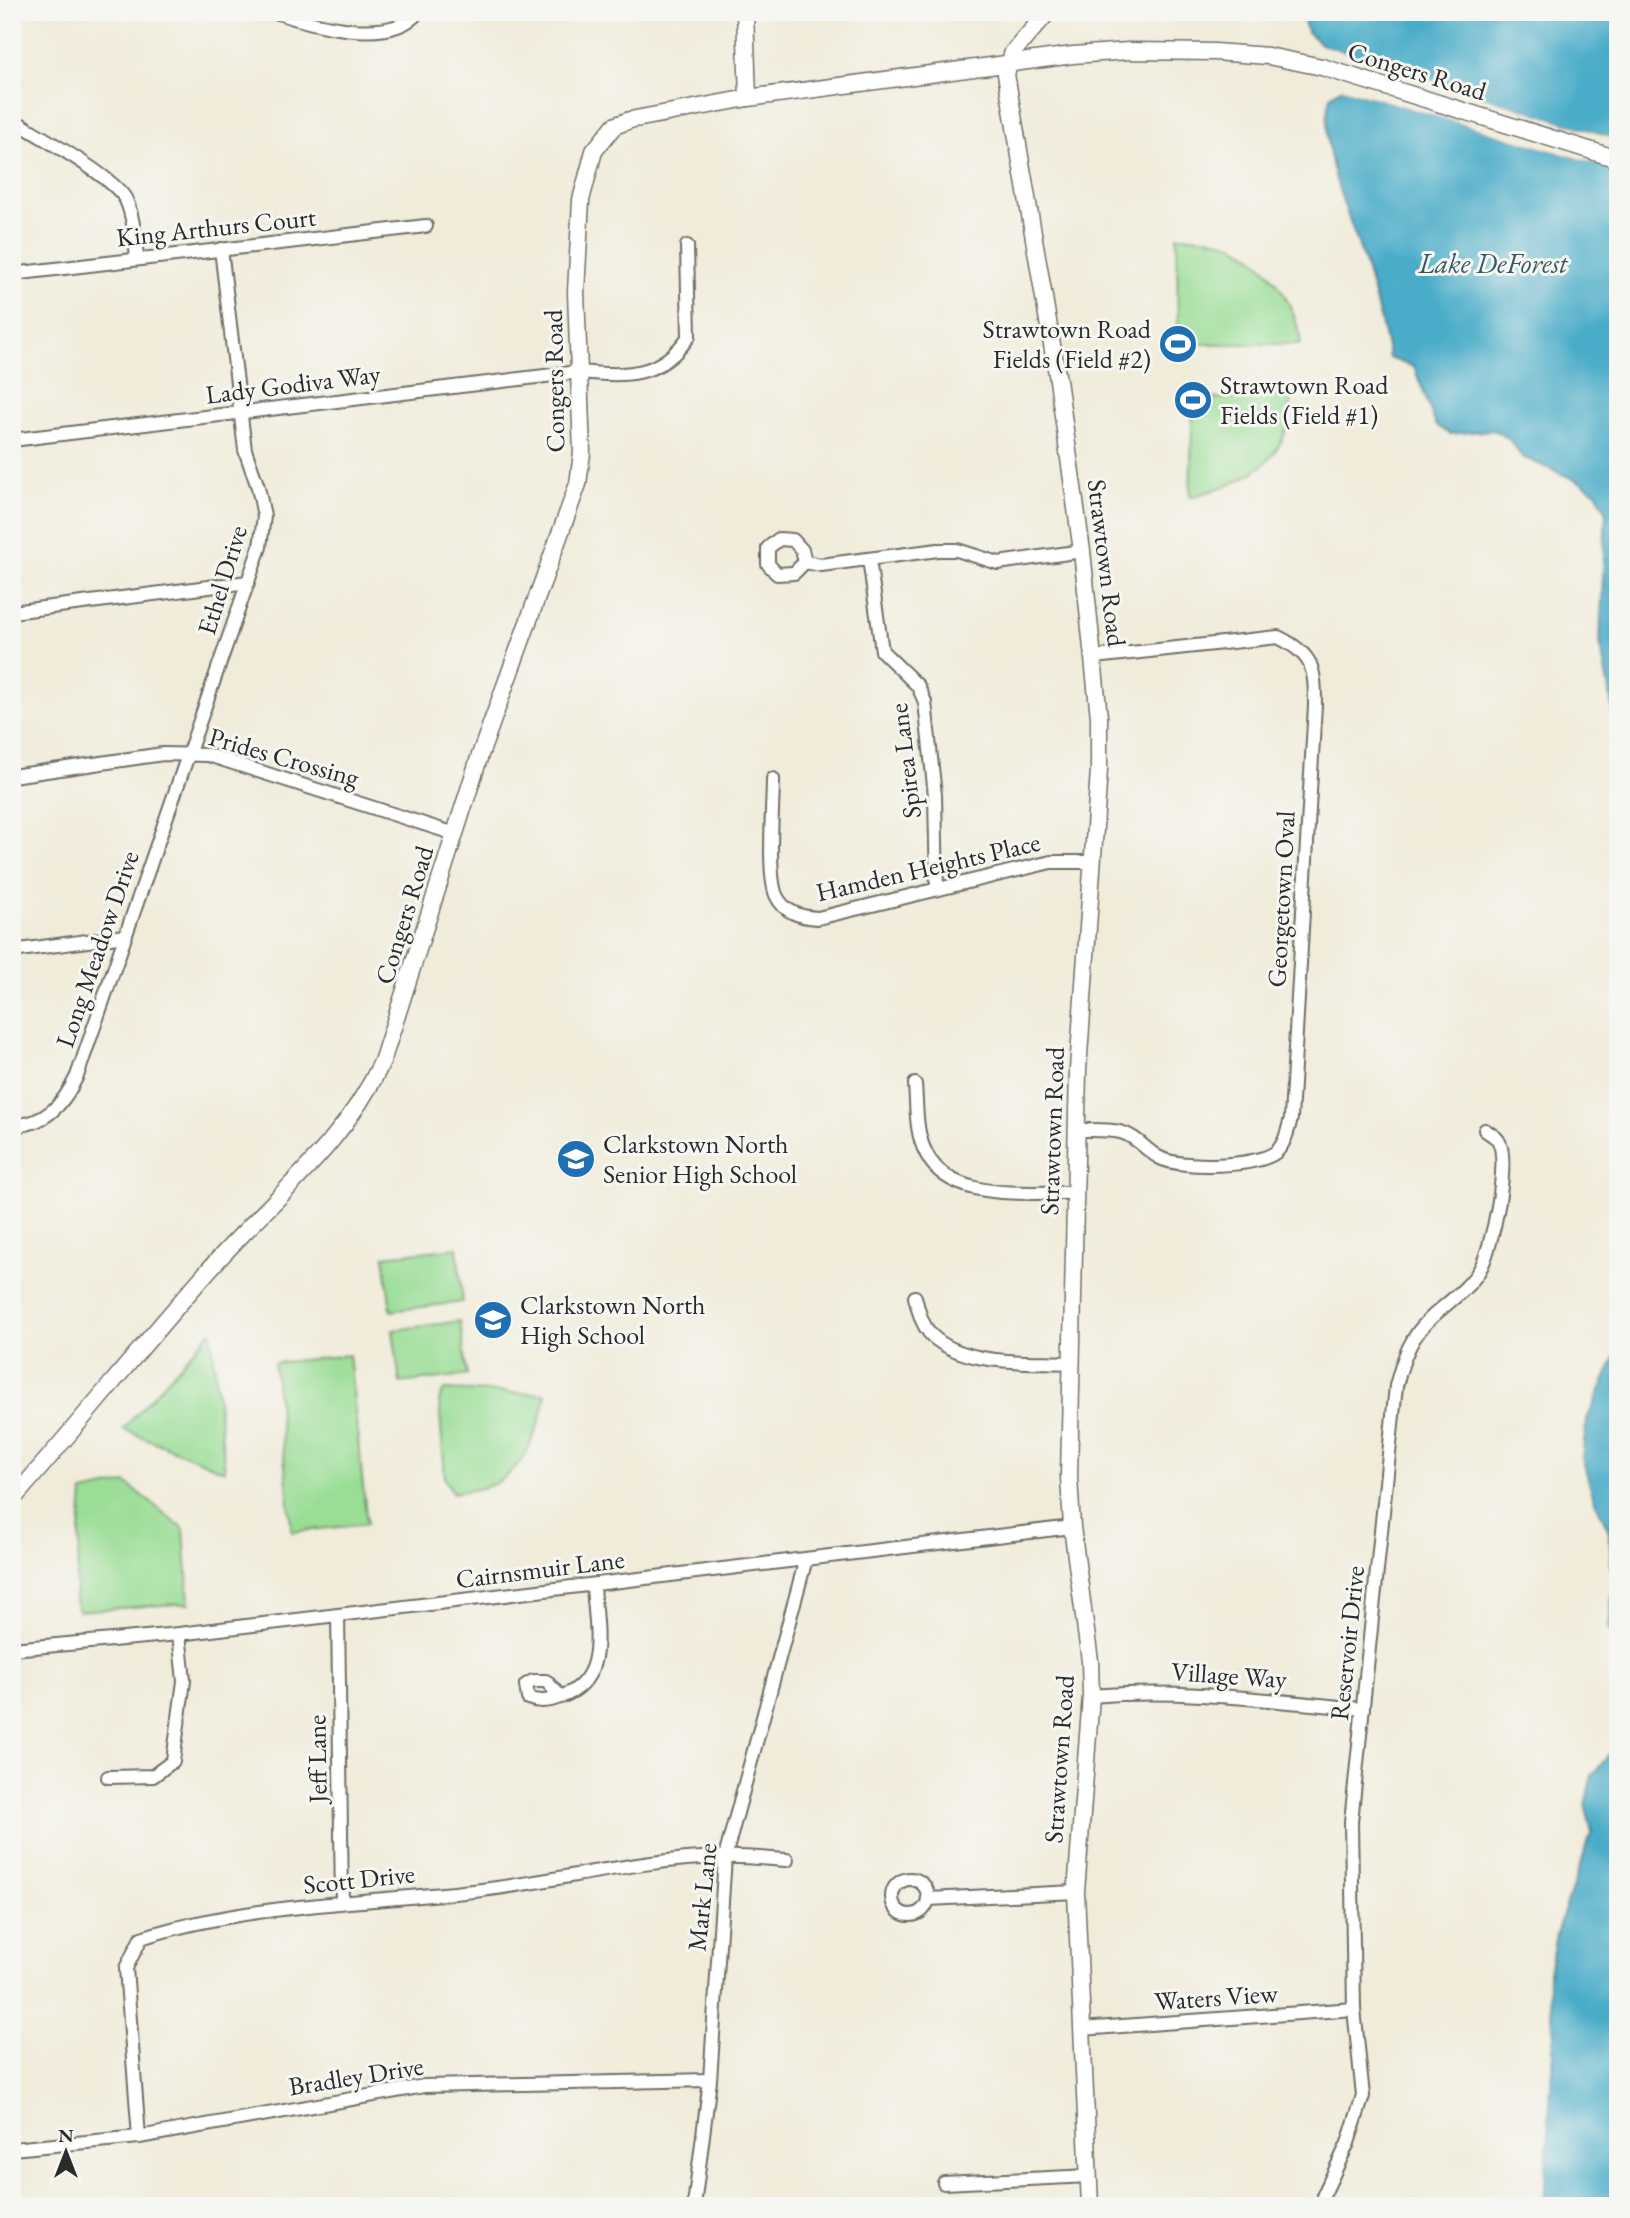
<svg xmlns="http://www.w3.org/2000/svg" width="1630" height="2218" viewBox="0 0 1630 2218" font-family="'EB Garamond',serif">
	<rect width="100%" height="100%" fill="#f6f6f2"/>
	<filter id="ink" filterUnits="userSpaceOnUse"><feTurbulence type="fractalNoise" baseFrequency=".0143" numOctaves="2"/><feDisplacementMap in="SourceGraphic" scale="14" xChannelSelector="R" yChannelSelector="G"/><feConvolveMatrix kernelMatrix="1 2 1 2 8 2 1 2 1" color-interpolation-filters="sRGB"/></filter>
	<filter id="wash" filterUnits="userSpaceOnUse"><feTurbulence type="fractalNoise" baseFrequency=".00686" numOctaves="4" result="noise"/><feDisplacementMap in="SourceGraphic" scale="28" xChannelSelector="R" yChannelSelector="G"/><feGaussianBlur stdDeviation="1.57" result="paint"/><feColorMatrix in="noise" values="0 0 0 0 0 0 0 0 0 0 0 0 0 0 0 0 0 1.4 0 .05"/><feComposite in="paint" operator="in"/></filter>
	<g filter="url(#wash)">
		<rect width="100%" height="100%" fill="#f1ecda"/>
		<g fill="#9add95" stroke="#628460" stroke-width="2">
			<path d="M 1177,236 C 1193,237 1211,237 1226,242 C 1267,256 1295,303 1301,344 L 1178,344 Z"/>
			<path d="M 1291,394 C 1291,461 1250,482 1190,497 L 1193,400 Z"/>
			<polygon points="457,1248 463,1302 391,1311 384,1256"/>
			<polygon points="460,1321 467,1375 400,1383 393,1330"/>
			<polygon points="211,1331 225,1471 123,1429"/>
			<polygon points="349,1355 367,1524 292,1532 274,1363"/>
			<path d="M 444,1390 L 546,1394 C 540,1426 528,1466 496,1483 C 485,1490 466,1490 453,1493 L 445,1479 L 439,1400 Z"/>
			<polygon points="126,1483 184,1529 189,1603 79,1611 75,1601 83,1492"/>
		</g>
		<g fill="#49acc8" stroke="#3a6c7a" stroke-width="2">
			<polygon points="1302,12 1618,12 1618,140 1322,45 1307,32"/>
			<path d="M 1342,88 L 1618,170 L 1618,740 L 1600,642 L 1606,510 L 1596,492 L 1576,480 L 1522,457 L 1509,439 L 1494,430 L 1450,434 L 1436,425 L 1414,367 L 1389,358 C 1383,325 1373,291 1363,258 C 1346,207 1318,151 1330,96 Z"/>
			<polygon points="1618,1351 1618,1650 1609,1628 1613,1587 1609,1531 1594,1499 1582,1458 1587,1419"/>
			<polygon points="1618,1745 1618,2206 1544,2206 1554,2035 1548,1977 1556,1934 1592,1832 1585,1805 1592,1775"/>
		</g>
		<g fill="#f1ecda">
			<polygon points="1322,45 1618,140 1618,143 1400,75 1324,50"/>
			<polygon points="1341,85 1442,112 1618,167 1618,170 1342,88"/>
		</g>
	</g>
	<g filter="url(#ink)">
		<g fill="none" stroke-linecap="round" stroke-linejoin="round">
			<defs>
				<g id="minor">
					<path d="M 275,12 C 310,24 390,47 418,12"/>
					<path d="M 12,119 C 37,135 115,177 126,200 C 134,218 135,239 137,258"/>
					<polyline points="12,274 426,226"/>
					<path d="M 12,440 L 578,372 C 625,376 660,379 689,336 L 687,246"/>
					<polyline points="869,559 882,651 918,686 925,702 935,795 937,889"/>
					<polyline points="805,562 794,573 777,574 768,564 768,548 779,539 793,540 802,550 805,562 821,565 938,550 957,550 998,563 1082,551"/>
					<polyline points="12,612 248,582"/>
					<polyline points="12,776 163,754 208,755 455,834"/>
					<path d="M 773,779 C 773,806 767,873 776,895 C 784,913 801,917 818,918 L 1051,862 L 1090,862"/>
					<polyline points="12,951 125,936"/>
					<path d="M 915,1084 C 917,1107 915,1132 926,1153 C 950,1203 1028,1191 1074,1193"/>
					<path d="M 12,1126 C 46,1124 63,1105 77,1076 L 260,547 L 264,516 L 258,487 L 245,450 L 221,249"/>
					<path d="M 1077,1130 C 1091,1130 1107,1129 1120,1132 C 1137,1136 1146,1151 1160,1158 C 1181,1169 1257,1167 1276,1152 C 1285,1144 1288,1130 1291,1118 L 1315,705 C 1315,668 1313,654 1278,637 L 1094,657"/>
					<path d="M 915,1297 C 919,1313 923,1330 937,1340 C 971,1366 1030,1361 1070,1363"/>
					<polyline points="338,1615 342,1902"/>
					<polyline points="12,1649 179,1634 1072,1527"/>
					<path d="M 1091,1696 C 1182,1688 1273,1701 1363,1709"/>
					<path d="M 561,1697 L 546,1681 L 533,1681 L 526,1685 L 528,1698 C 540,1703 549,1701 560,1697 C 610,1681 595,1626 593,1586"/>
					<polyline points="108,1777 153,1776 173,1761 184,1681 179,1634"/>
					<circle cx="910" cy="1897" r="18"/>
					<polyline points="928,1899 1076,1892"/>
					<polyline points="1081,2029 1354,2009"/>
					<path d="M 139,2137 L 126,1968 L 141,1938 C 250,1903 369,1903 482,1890 C 562,1880 642,1859 723,1857 C 744,1856 766,1859 787,1860"/>
					<polyline points="12,2149 139,2137 424,2086 710,2080"/>
					<polyline points="944,2183 1089,2176"/>
					<path d="M 1324,2194 L 1348,2143 L 1363,2096 L 1354,2009 L 1351,1822 L 1396,1386 C 1403,1358 1411,1335 1433,1316 C 1448,1302 1468,1289 1479,1271 C 1492,1251 1511,1159 1498,1140 C 1495,1136 1489,1133 1485,1130"/>
					<polyline points="694,2206 710,2080 725,1857 806,1559"/>
				</g>
				<g id="tertiary">
					<polyline points="745,12 748,98"/>
					<polyline points="1048,12 1013,52 1006,74 1058,380 1082,551 1099,717 1099,770 1078,1070 1069,1477 1072,1527 1090,1661 1091,1696 1076,1892 1090,2206"/>
					<path d="M 12,1500 C 78,1425 140,1348 206,1273 C 267,1203 342,1148 382,1062 L 480,755 L 578,484 L 582,453 L 576,292 L 581,200 L 594,151 L 614,126 L 630,120 L 748,98 L 1073,55 L 1129,51 L 1215,52 L 1268,56 L 1322,67 L 1618,159"/>
				</g>
			</defs>
			<use href="#minor" stroke="#706f68" stroke-width="16"/>
			<use href="#tertiary" stroke="#706f68" stroke-width="19"/>
			<use href="#minor" stroke="#fff" stroke-width="12"/>
			<use href="#tertiary" stroke="#fff" stroke-width="16"/>
		</g>
	</g>
	<defs>
		<symbol id="stadium-disc" viewBox="-11 -11 22 22"><circle r="9.5" fill="#1f6fb2" stroke="#f6f6f2"/><path d="M0-5a6.5 5 0 1 0 0 10a6.5 5 0 1 0 0-10ZM-3.5-1.8h7v3.6h-7Z" fill="#fff"/></symbol>
		<symbol id="school-disc" viewBox="-11 -11 22 22"><circle r="9.5" fill="#1f6fb2" stroke="#f6f6f2"/><path d="M0-5L7-2L0 1L-7-2ZM-4 1L0 2.5L4 1V4Q0 6-4 4Z" fill="#fff"/></symbol>
	</defs>
	<g fill-rule="evenodd">
		<use href="#stadium-disc" x="1156" y="322" width="44" height="44"/>
		<use href="#stadium-disc" x="1171" y="378" width="44" height="44"/>
		<use href="#school-disc" x="554" y="1137" width="44" height="44"/>
		<use href="#school-disc" x="471" y="1298" width="44" height="44"/>
	</g>
	<g text-anchor="middle" dominant-baseline="central" stroke-width="6" stroke-linejoin="round" paint-order="stroke">
		<g font-size="26" fill="#2b2b2b" stroke="#f6f6f2">
			<text transform="translate(1417 71) rotate(17)">Congers Road</text>
			<text transform="translate(216 227) rotate(-6)">King Arthurs Court</text>
			<text transform="translate(554 381) rotate(-91)">Congers Road</text>
			<text transform="translate(293 384) rotate(-7)">Lady Godiva Way</text>
			<text transform="translate(1107 563) rotate(83)">Strawtown Road</text>
			<text transform="translate(222 580) rotate(-73)">Ethel Drive</text>
			<text transform="translate(284 757) rotate(16)">Prides Crossing</text>
			<text transform="translate(905 761) rotate(-97)">Spirea Lane</text>
			<text transform="translate(928 867) rotate(-13)">Hamden Heights Place</text>
			<text transform="translate(1281 899) rotate(-87)">Georgetown Oval</text>
			<text transform="translate(404 915) rotate(-73)">Congers Road</text>
			<text transform="translate(97 949) rotate(-71)">Long Meadow Drive</text>
			<text transform="translate(1052 1131) rotate(-88)">Strawtown Road</text>
			<text transform="translate(540 1569) rotate(-7)">Cairnsmuir Lane</text>
			<text transform="translate(1347 1643) rotate(-84)">Reservoir Drive</text>
			<text transform="translate(1229 1675) rotate(4)">Village Way</text>
			<text transform="translate(317 1759) rotate(-91)">Jeff Lane</text>
			<text transform="translate(1059 1759) rotate(-86)">Strawtown Road</text>
			<text transform="translate(359 1879) rotate(-6)">Scott Drive</text>
			<text transform="translate(702 1897) rotate(-84)">Mark Lane</text>
			<text transform="translate(1216 1997) rotate(-4)">Waters View</text>
			<text transform="translate(356 2076) rotate(-9)">Bradley Drive</text>
		</g>
		<g font-size="26" fill="#2b2b2b" stroke="#f6f6f2" text-anchor="start">
			<text x="1151" y="329" text-anchor="end">Strawtown Road<tspan x="1151" dy="30">Fields (Field #2)</tspan></text>
			<text x="1220" y="385">Strawtown Road<tspan x="1220" dy="30">Fields (Field #1)</tspan></text>
			<text x="603" y="1144">Clarkstown North<tspan x="603" dy="30">Senior High School</tspan></text>
			<text x="520" y="1305">Clarkstown North<tspan x="520" dy="30">High School</tspan></text>
		</g>
		<g font-size="28" font-style="italic" fill="#365862" stroke="#f6f6f2">
			<text x="1493" y="263">Lake DeForest</text>
		</g>
	</g>
	<rect width="1630" height="2218" fill="none" stroke="#f6f6f2" stroke-width="42"/>
	<g transform="translate(66 2152)" stroke="#f6f6f2" stroke-width="5" paint-order="stroke">
	<path d="M0-5L12 26L0 18L-12 26Z" fill="#2b2b2b"/>
	<text y="-10" font-size="19" font-weight="bold" text-anchor="middle" fill="#2b2b2b">N</text>
	</g>
</svg>
